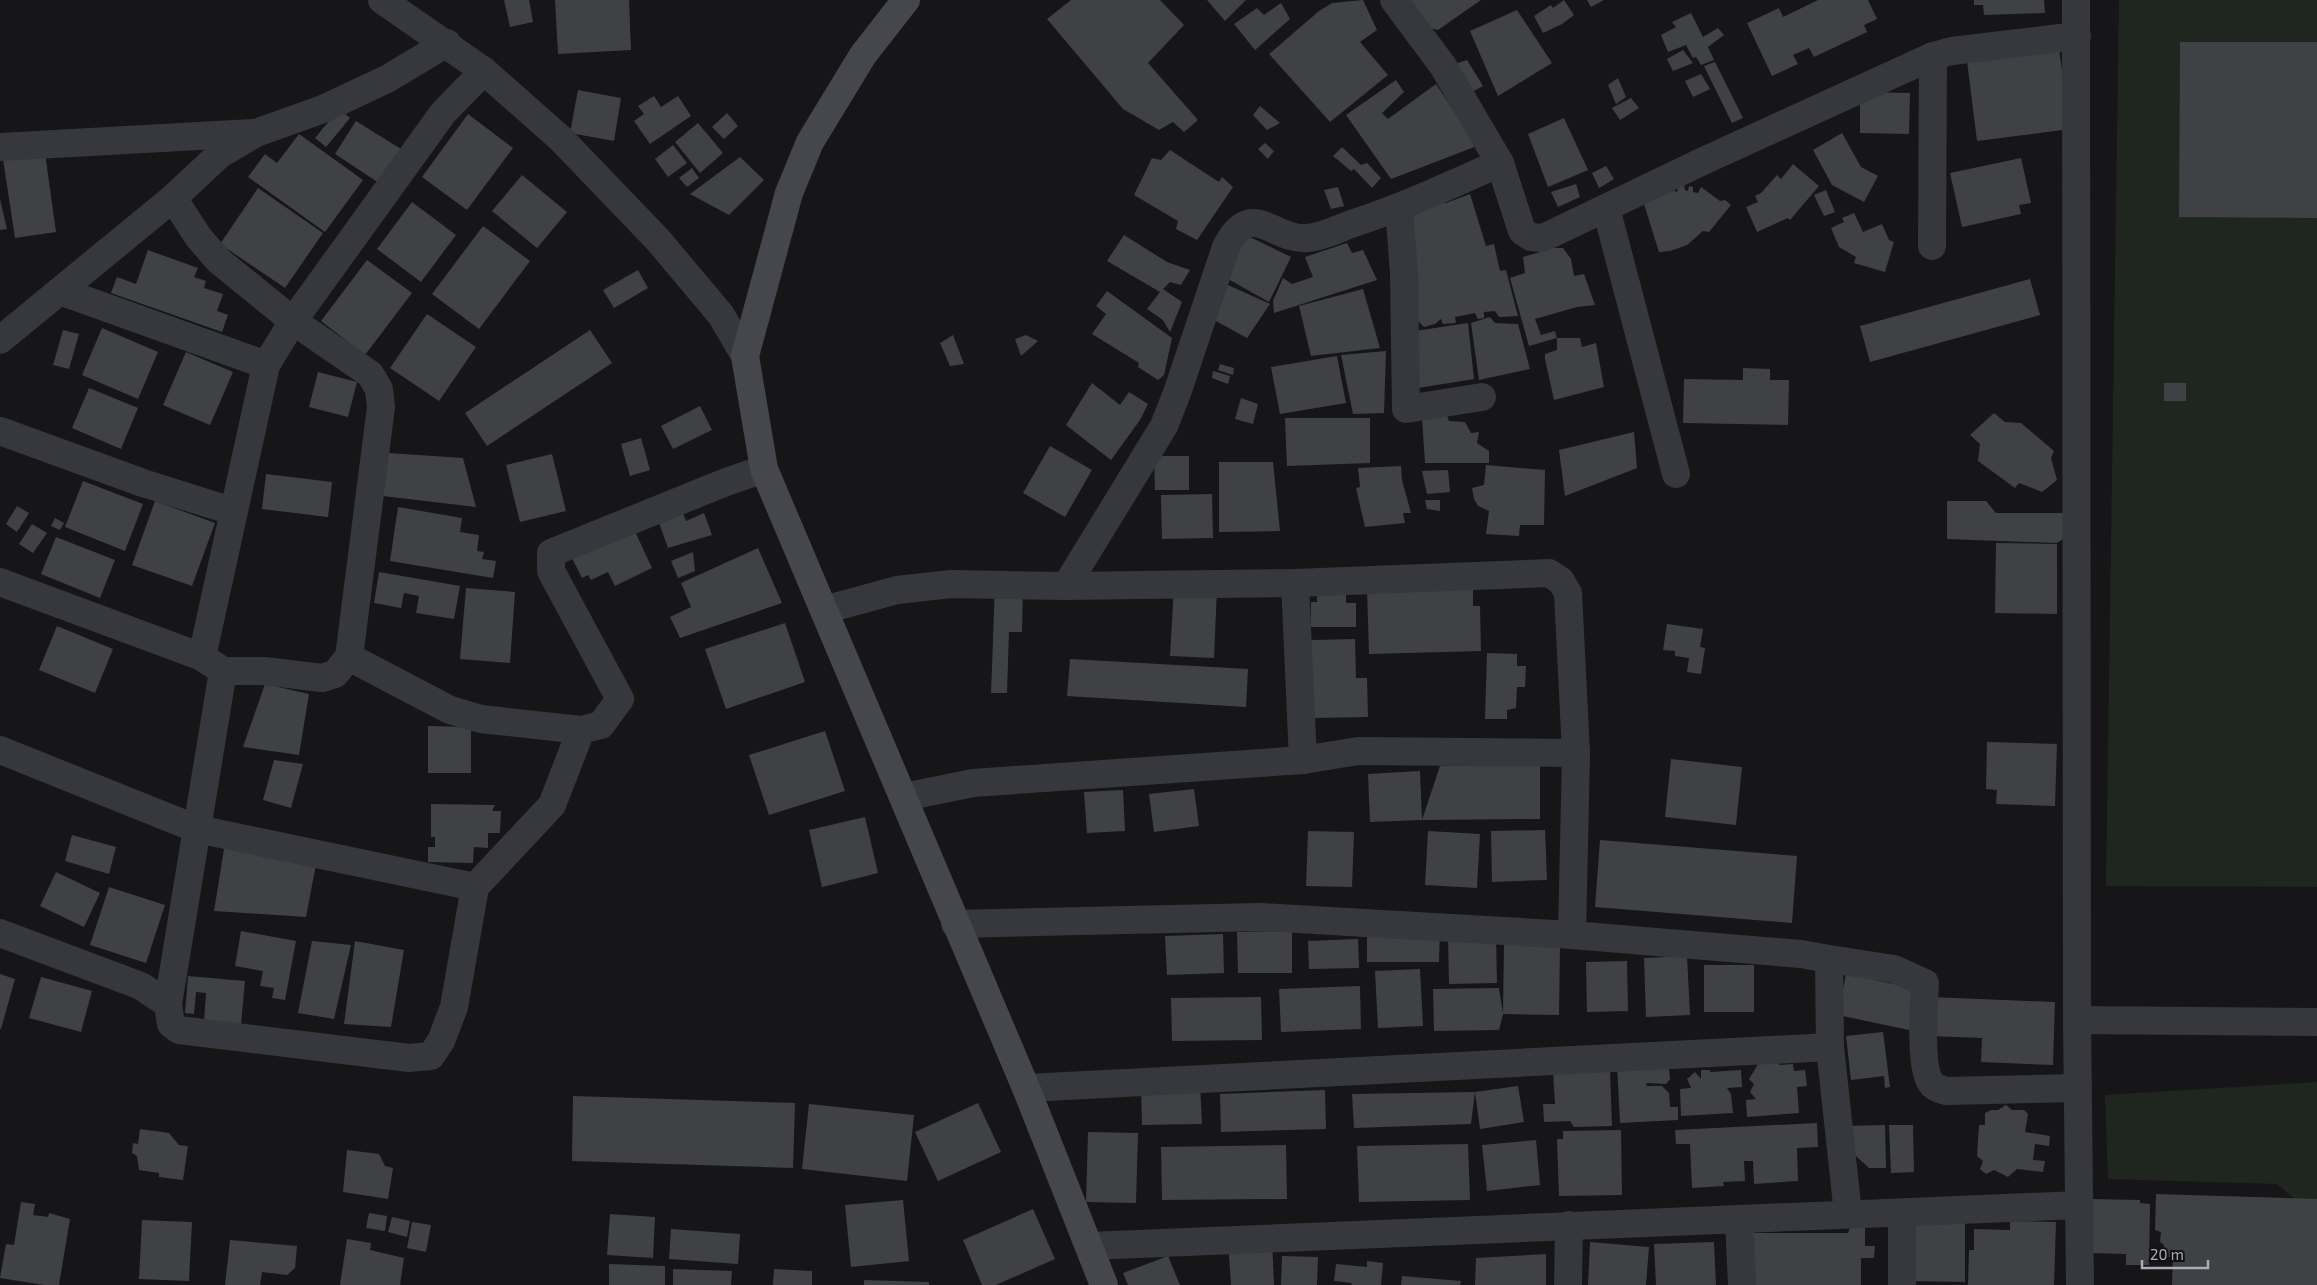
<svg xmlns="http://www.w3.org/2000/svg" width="2317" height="1285" viewBox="0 0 2317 1285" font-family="'Exo 2',sans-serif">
	<rect width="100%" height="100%" fill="#161618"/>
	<g fill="#1e261f">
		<polygon points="2119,0 2317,0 2317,887 2106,886"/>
		<polygon points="2317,1082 2317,1218 2277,1184 2108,1179 2105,1095"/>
	</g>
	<g fill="#404145">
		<polygon points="504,0 529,0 533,22 510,27"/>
		<polygon points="555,0 629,0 631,50 558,54"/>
		<polygon points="1071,0 1160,0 1184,25 1148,63 1198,120 1184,132 1173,122 1159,130 1123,109 1047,19"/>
		<polygon points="1207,0 1246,0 1225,21"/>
		<polygon points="1363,0 1377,30 1360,42 1388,75 1330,122 1269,54 1319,11 1332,3"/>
		<polygon points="1408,0 1481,0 1438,30 1427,27"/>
		<polygon points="1564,0 1574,15 1562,24 1543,33 1534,16 1551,5 1553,8"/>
		<polygon points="1587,0 1604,0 1591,7"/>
		<polygon points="1818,0 1868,0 1877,19 1864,25 1867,32 1814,57 1809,48 1793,55 1798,64 1772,76 1747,23 1779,8 1783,17"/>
		<polygon points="1974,0 2044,0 2045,13 1984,15 1983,5 1974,5"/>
		<polygon points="1281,3 1290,19 1255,50 1234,24 1257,8 1264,15"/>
		<polygon points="1517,10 1552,63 1498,96 1470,31"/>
		<polygon points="1691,13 1703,37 1718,28 1724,35 1708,47 1714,60 1701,65 1696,57 1693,58 1686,45 1668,52 1661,35 1676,27 1672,22"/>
		<polygon points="2180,42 2317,42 2317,218 2179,217"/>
		<polygon points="2059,49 2070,129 1977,141 1967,61"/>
		<polygon points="1683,50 1693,63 1673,71 1667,59"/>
		<polygon points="1467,60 1483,86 1472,92 1455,64"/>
		<polygon points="1715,62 1743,118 1732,123 1704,66"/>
		<polygon points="1701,74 1710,89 1693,97 1685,81"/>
		<polygon points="1618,78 1626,97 1616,104 1608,85"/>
		<polygon points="1396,80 1404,92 1382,113 1388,119 1436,84 1477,146 1391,179 1346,115"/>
		<polygon points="578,90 621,98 614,141 570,133"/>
		<polygon points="1860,92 1910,93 1909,134 1860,133"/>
		<polygon points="654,96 661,107 678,96 691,116 650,144 634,121 644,114 638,106"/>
		<polygon points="1631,98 1639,108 1620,120 1612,108"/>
		<polygon points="1260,106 1280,123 1267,130 1253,115"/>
		<polygon points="339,109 350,118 326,147 315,138"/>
		<polygon points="727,113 738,126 724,139 712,127"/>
		<polygon points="468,114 513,148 467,210 422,177"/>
		<polygon points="1564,118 1588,170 1548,187 1528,134"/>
		<polygon points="356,121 401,149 379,183 335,154"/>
		<polygon points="698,123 723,153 700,173 675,142"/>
		<polygon points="1842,133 1861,167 1878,176 1864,202 1832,185 1813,150"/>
		<polygon points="299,134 363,180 325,232 248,177 265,154 277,163"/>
		<polygon points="1265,143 1274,151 1268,159 1258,149"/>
		<polygon points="673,145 687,163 668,177 655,159"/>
		<polygon points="1342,147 1361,165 1367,163 1381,178 1372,188 1354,169 1351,171 1333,156"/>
		<polygon points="1170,150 1219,182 1222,177 1233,187 1197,240 1176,229 1178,221 1134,195 1152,158 1161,160"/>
		<polygon points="45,153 56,232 15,238 3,159"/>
		<polygon points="740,157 764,180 729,215 690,194"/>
		<polygon points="2021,158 2031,203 2019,205 2021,214 1962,227 1950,173"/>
		<polygon points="1793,164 1819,186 1790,220 1788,218 1757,232 1746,207 1758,202 1755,196 1761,193 1777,175 1781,179"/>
		<polygon points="1606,166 1614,179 1599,188 1592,173"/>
		<polygon points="692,168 699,178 687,187 679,178"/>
		<polygon points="522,175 567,212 537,248 492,211"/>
		<polygon points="1576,184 1580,197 1558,207 1551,192"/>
		<polygon points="1679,185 1684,185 1685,190 1688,191 1689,186 1693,187 1693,192 1698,193 1701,187 1720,201 1725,200 1731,205 1709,232 1703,231 1687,245 1670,251 1659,252 1643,201 1666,187 1677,192"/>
		<polygon points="1338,187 1344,206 1331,209 1324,190"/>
		<polygon points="258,188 323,233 285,288 220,244"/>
		<polygon points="1826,190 1835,212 1824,216 1814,195"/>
		<polygon points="1470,194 1486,246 1494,244 1500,271 1506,270 1518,316 1499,317 1495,311 1484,312 1484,318 1478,319 1475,313 1455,317 1456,323 1443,324 1441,319 1435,324 1424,327 1415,318 1402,210 1438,201 1446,203"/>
		<polygon points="0,199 7,229 0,230"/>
		<polygon points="412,202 456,235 421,282 377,249"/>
		<polygon points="1854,213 1863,232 1882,224 1889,240 1894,242 1885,272 1854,263 1856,257 1839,247 1831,228 1844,222 1842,218"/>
		<polygon points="483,226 530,261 479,329 432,294"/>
		<polygon points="1240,232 1291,257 1269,302 1221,275"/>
		<polygon points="1124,235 1167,262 1190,270 1181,285 1170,282 1163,289 1182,302 1170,332 1163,320 1147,309 1160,292 1107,261"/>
		<polygon points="1347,243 1352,253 1363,250 1377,280 1274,313 1273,301 1283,278 1292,284 1313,277 1305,257"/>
		<polygon points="1554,248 1563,248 1571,259 1574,276 1584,274 1595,305 1577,307 1535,319 1541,335 1555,331 1557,338 1580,338 1582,347 1596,343 1604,387 1554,400 1545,359 1545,354 1557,350 1557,338 1529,346 1510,278 1525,273 1523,257"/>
		<polygon points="148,250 198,268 194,277 206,281 204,288 223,294 217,311 228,315 222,332 111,293 117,277 136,284"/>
		<polygon points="367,260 412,293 365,355 321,321"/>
		<polygon points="638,270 648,288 614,308 603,290"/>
		<polygon points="2030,279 2040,315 1870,362 1860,326"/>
		<polygon points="1217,280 1270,304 1247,338 1214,320"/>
		<polygon points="1363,289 1380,348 1311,356 1299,306"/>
		<polygon points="1107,291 1172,338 1164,375 1158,380 1138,367 1139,363 1092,334 1106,314 1096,306"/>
		<polygon points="427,314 476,347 439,401 390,368"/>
		<polygon points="1490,317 1495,323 1518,324 1530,369 1479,380 1471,323"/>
		<polygon points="1468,323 1474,379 1412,389 1408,332"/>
		<polygon points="102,328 158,352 138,399 82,375"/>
		<polygon points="63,330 79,334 69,369 53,365"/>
		<polygon points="590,330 612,363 487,446 465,413"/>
		<polygon points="953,335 964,364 950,366 940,343"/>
		<polygon points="1026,335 1038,341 1021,356 1015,339"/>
		<polygon points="1386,351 1384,413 1353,414 1341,355"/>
		<polygon points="186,352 233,372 210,425 163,405"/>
		<polygon points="1337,356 1346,403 1280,414 1271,367"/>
		<polygon points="1220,364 1234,368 1233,375 1218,370"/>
		<polygon points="1743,368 1770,369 1770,380 1789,380 1788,425 1683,423 1684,379 1743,380"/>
		<polygon points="1213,371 1230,376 1228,384 1212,378"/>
		<polygon points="318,372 357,382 348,417 309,407"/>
		<polygon points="1092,383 1120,405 1129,392 1148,404 1140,420 1111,460 1066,425"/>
		<rect x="2164" y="383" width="22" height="18"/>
		<polygon points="89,388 138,408 121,449 72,428"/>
		<polygon points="1241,398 1258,404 1253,424 1235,419"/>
		<polygon points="700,406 712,430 673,449 661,426"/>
		<polygon points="1446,413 1449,421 1465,422 1471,433 1479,432 1477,443 1489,451 1489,463 1425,463 1422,418"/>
		<polygon points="1994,413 2005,422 2021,423 2054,451 2051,458 2057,480 2042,492 2019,483 2015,488 1978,461 1980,444 1970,435"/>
		<polygon points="1285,418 1370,418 1370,463 1287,466"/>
		<polygon points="1634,432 1637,468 1565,496 1559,450"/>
		<polygon points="641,438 650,470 630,476 621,444"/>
		<polygon points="1050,446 1092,470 1065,517 1023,493"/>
		<polygon points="388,453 463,458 476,507 383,496"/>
		<polygon points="552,454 566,511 520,522 506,465"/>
		<polygon points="1154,456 1189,456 1189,490 1155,490"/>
		<polygon points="1219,462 1273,462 1280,531 1219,532"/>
		<polygon points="1486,465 1545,470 1544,525 1520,525 1519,536 1486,534 1489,511 1478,506 1474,499 1472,488 1484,485"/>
		<polygon points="1401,466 1402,480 1411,513 1403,513 1405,523 1365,527 1356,488 1360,487 1358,468"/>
		<polygon points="1448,470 1450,492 1427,494 1422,471"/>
		<polygon points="266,474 332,482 328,517 262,509"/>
		<polygon points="83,481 143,504 125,551 65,527"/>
		<polygon points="1212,494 1213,538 1162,539 1161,495"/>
		<polygon points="1425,500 1440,500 1440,511 1427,509"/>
		<polygon points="155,501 215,523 192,586 132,565"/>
		<polygon points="1947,501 1986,501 1996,513 2063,513 2063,539 2057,543 1947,539"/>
		<polygon points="17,506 29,513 17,532 6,524"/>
		<polygon points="680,506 686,521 704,513 712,535 668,548 656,514"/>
		<polygon points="398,507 462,518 460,532 479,535 477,551 484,552 482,559 496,561 493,578 390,561"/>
		<polygon points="55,518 64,523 60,530 51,526"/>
		<polygon points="32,524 47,533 33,553 19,544"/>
		<polygon points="632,525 652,568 615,586 608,572 591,580 588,575 582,578 570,554"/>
		<polygon points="56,537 115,560 100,598 41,574"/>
		<polygon points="1996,543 2057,544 2057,614 1995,613"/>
		<polygon points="758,548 782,603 680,638 670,617 691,607 681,583"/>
		<polygon points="693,552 695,571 678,578 671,561"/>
		<polygon points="379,572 460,586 454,619 416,613 419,596 404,593 401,608 374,603"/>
		<polygon points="995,585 1023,587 1022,632 1009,632 1007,693 991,693"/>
		<polygon points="1174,586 1217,588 1214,658 1170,656"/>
		<polygon points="1473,587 1473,606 1480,606 1481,651 1369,654 1367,588"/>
		<polygon points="466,588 515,592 510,663 460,659"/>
		<polygon points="1317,588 1346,588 1346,603 1356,603 1356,627 1311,627 1311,602 1317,602"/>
		<polygon points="785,623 805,682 726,709 705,649"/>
		<polygon points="1667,624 1703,629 1700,647 1705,648 1701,674 1687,672 1689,658 1675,656 1675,651 1663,650"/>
		<polygon points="57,626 113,649 95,693 39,670"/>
		<polygon points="1355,639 1356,678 1367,678 1368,717 1314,718 1311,640"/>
		<polygon points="1487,653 1517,654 1517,666 1526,666 1525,687 1517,687 1516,708 1507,710 1507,719 1485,719"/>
		<polygon points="1070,659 1248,669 1246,707 1067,696"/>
		<polygon points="265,684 309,694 299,755 243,747"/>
		<polygon points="428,726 471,727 471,773 428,773"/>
		<polygon points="825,731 845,791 769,815 749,755"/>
		<polygon points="1987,742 2057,744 2055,806 1996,804 1997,790 1986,789"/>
		<polygon points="1671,759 1742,767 1736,825 1665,817"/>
		<polygon points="274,760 303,764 291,808 263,800"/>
		<polygon points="1440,766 1540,766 1540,819 1422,820"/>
		<polygon points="1420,771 1422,820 1370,822 1368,774"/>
		<polygon points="1194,789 1199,826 1154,832 1149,794"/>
		<polygon points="1123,790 1125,831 1087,833 1084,792"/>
		<polygon points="431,804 495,805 492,811 501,811 500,833 488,833 488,848 474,847 473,863 428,862 428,847 435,847 435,837 431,837"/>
		<polygon points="865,817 878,873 822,887 809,830"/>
		<polygon points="1545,830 1547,880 1492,882 1491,831"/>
		<polygon points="1308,831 1354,832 1352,887 1306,886"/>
		<polygon points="1428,831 1480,834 1477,888 1425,885"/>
		<polygon points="72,835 116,847 109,874 65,861"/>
		<polygon points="1600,840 1797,856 1792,923 1595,907"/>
		<polygon points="225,843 317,859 306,917 214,911"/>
		<polygon points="56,872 100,893 84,927 40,906"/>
		<polygon points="109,887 165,905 146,963 90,945"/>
		<polygon points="1367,929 1440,929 1439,962 1367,962"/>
		<polygon points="241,931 296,941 285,1000 272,998 274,988 260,986 263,971 235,966"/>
		<polygon points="1292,931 1292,973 1238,973 1237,932"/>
		<polygon points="1223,934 1224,973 1167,975 1165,936"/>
		<polygon points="1448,937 1496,937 1497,983 1449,984"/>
		<polygon points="1358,939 1359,968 1309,969 1308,941"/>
		<polygon points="312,941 351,945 334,1019 298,1013"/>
		<polygon points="355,941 404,950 391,1027 344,1024"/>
		<polygon points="1504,944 1560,945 1559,1015 1503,1014"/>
		<polygon points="1687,956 1690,1015 1646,1017 1644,958"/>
		<polygon points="1627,961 1628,1011 1587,1012 1586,962"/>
		<rect x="1704" y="965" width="50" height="47"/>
		<polygon points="1420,969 1423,1026 1378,1028 1375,971"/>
		<polygon points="0,974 15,979 1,1029 0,1029"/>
		<polygon points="1846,974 1918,989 1909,1030 1838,1015"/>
		<polygon points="188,976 245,981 241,1024 204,1021 206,993 196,992 194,1014 185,1013"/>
		<polygon points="41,977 92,991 81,1032 29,1018"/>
		<polygon points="1360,986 1361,1029 1281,1032 1279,989"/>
		<polygon points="1499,988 1503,1014 1499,1030 1434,1031 1433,989"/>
		<polygon points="1261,997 1262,1040 1172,1041 1171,998"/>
		<polygon points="1930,997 2055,1002 2053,1065 1981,1062 1982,1038 1929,1036"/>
		<polygon points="1883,1032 1890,1087 1885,1088 1884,1076 1851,1080 1846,1036"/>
		<polygon points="1772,1057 1780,1065 1793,1064 1794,1071 1805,1070 1807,1086 1797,1087 1799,1113 1747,1117 1746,1100 1756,1099 1750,1092 1754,1084 1749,1079 1760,1061"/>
		<polygon points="1617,1064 1669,1068 1670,1079 1666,1084 1646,1083 1647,1086 1662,1086 1669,1093 1670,1107 1678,1107 1678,1120 1620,1123"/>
		<polygon points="1610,1069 1612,1126 1574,1127 1570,1121 1544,1122 1543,1104 1555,1104 1553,1072"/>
		<polygon points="1701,1070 1710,1070 1710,1072 1741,1070 1742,1087 1727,1088 1731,1094 1733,1113 1681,1116 1680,1089 1691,1088 1687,1079 1695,1072 1701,1079"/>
		<polygon points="1200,1083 1202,1124 1142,1125 1141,1085"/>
		<polygon points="1518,1086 1524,1122 1480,1129 1475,1092"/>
		<polygon points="1325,1090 1326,1129 1221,1132 1220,1094"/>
		<polygon points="1475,1092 1471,1124 1354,1128 1352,1094"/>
		<polygon points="573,1096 795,1103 793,1168 572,1161"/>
		<polygon points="978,1103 1001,1152 938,1181 915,1132"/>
		<polygon points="809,1104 914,1115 907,1181 802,1169"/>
		<polygon points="2006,1105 2012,1110 2024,1110 2028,1114 2025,1132 2050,1136 2049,1146 2035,1144 2033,1160 2045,1161 2043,1172 2017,1169 2008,1177 1994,1170 1986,1174 1980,1169 1983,1161 1977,1156 1979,1125 1985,1125 1985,1113 1991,1110 1998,1110"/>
		<polygon points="1817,1123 1818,1147 1797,1148 1798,1181 1754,1184 1753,1161 1744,1161 1745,1181 1723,1182 1724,1186 1692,1188 1690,1144 1676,1144 1675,1130"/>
		<polygon points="1885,1125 1886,1168 1869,1168 1846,1147 1845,1126"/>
		<polygon points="1889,1125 1913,1125 1914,1172 1891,1173"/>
		<polygon points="140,1129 169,1133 179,1145 188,1146 183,1180 159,1177 159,1173 139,1170 137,1156 132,1153 133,1143 138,1144"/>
		<polygon points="1621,1130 1622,1195 1559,1196 1557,1139 1563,1139 1563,1131"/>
		<polygon points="1088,1132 1138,1133 1136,1203 1086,1202"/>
		<polygon points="1536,1140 1540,1185 1487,1191 1482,1145"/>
		<polygon points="1468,1144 1470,1200 1359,1202 1357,1146"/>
		<polygon points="1286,1145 1287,1199 1162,1200 1161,1147"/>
		<polygon points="347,1150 379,1154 385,1166 393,1168 388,1199 343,1192"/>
		<polygon points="2156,1194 2317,1199 2317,1285 2172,1285 2173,1257 2164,1257 2164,1245 2160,1242 2161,1232 2155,1230"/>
		<polygon points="2092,1199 2140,1200 2140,1203 2150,1204 2149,1265 2126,1265 2126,1254 2091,1253"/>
		<polygon points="903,1200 909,1261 851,1267 845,1205"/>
		<polygon points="21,1202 35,1204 33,1215 48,1217 49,1213 70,1219 59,1285 44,1285 0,1278 6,1244 14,1245"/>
		<polygon points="1033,1209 1055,1259 996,1285 982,1285 963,1240"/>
		<polygon points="369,1213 387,1216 385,1231 366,1228"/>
		<polygon points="610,1214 655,1217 653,1258 607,1255"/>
		<polygon points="392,1217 410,1221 407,1237 388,1232"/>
		<polygon points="142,1220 192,1222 189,1281 139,1279"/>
		<polygon points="2010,1221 2056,1222 2054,1285 1968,1285 1969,1250 1974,1250 1974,1229 2010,1230"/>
		<polygon points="412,1222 431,1225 426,1252 407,1248"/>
		<polygon points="1852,1222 1865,1222 1865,1246 1875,1246 1874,1258 1861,1258 1861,1285 1748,1285 1748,1233 1848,1233"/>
		<polygon points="1965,1223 1965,1282 1906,1281 1906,1224"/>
		<polygon points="671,1229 740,1234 738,1264 669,1259"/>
		<polygon points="347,1239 371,1243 370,1250 404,1258 400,1285 340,1285"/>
		<polygon points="230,1240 297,1246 295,1268 287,1275 262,1272 260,1285 225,1285"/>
		<polygon points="1272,1240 1274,1285 1231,1285 1228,1242"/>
		<polygon points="1590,1242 1649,1247 1646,1285 1588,1285"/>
		<polygon points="1714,1242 1716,1285 1656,1285 1654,1244"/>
		<polygon points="1546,1254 1546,1285 1475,1285 1476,1258"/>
		<polygon points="1168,1256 1180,1285 1128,1285 1123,1273"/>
		<polygon points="1282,1256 1318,1257 1317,1285 1281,1285"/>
		<polygon points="1367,1261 1383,1263 1381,1285 1351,1285 1352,1283 1334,1281 1336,1264 1367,1267"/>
		<polygon points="609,1264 665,1266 665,1285 609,1285"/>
		<polygon points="673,1269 732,1271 731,1285 673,1285"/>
		<polygon points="774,1269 812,1271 812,1285 773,1285"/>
		<polygon points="1402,1276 1461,1281 1460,1285 1401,1285"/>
		<polygon points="864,1280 929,1282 929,1285 864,1285"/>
	</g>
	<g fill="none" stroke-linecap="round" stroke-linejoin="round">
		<g stroke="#37383d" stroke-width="28">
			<polyline points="382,0 484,71 561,139 658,240 721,315 745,356"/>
			<polyline points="1394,0 1443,66 1500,163 1522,231 1531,237 1543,238 1699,163 1933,56 1952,51 2077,36"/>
			<polyline points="2076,0 2077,1020 2080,1285"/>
			<polyline points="0,147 253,133"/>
			<polyline points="173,198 199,238 219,261 293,321 370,374 379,389 381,407 349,657"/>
			<polyline points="1399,208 1404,273 1406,409 1482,397"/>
			<polyline points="1606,208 1676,474"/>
			<polyline points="1932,246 1933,56"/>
			<polyline points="60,291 266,365"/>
			<polyline points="0,340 173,198 219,155 256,133 323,109 387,79 447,43"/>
			<polyline points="0,431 143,483 232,511"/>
			<polyline points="0,582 202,657 223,671 264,671 322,678 335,674 349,657 450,710 481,719 581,730"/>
			<polyline points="1295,583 1303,760"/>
			<path d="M 1066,586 L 1164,426 L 1177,393 L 1226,247 C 1251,197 1273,241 1307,238 C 1322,237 1338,229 1351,224 C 1403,207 1451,185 1500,163"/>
			<polyline points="824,610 897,590 951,584 1066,586 1295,583 1549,573 1561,581 1568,593 1576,753 1572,935"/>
			<polyline points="202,657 266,365 293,321 443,113 484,71"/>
			<polyline points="0,750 197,829 475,887"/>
			<polyline points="904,797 973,783 1303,760 1358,751 1576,753"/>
			<polyline points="955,924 1260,917 1572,935 1801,954 1829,959 1830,1047 1848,1214"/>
			<polyline points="0,933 141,986 168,1004 171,1024 179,1030 409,1058 431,1056 441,1041 454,1007 475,887 552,805 581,730 601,725 620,699 551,571 551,553 726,482 764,469"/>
			<path d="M 1829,959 L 1894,969 L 1925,983 C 1924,1003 1919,1070 1932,1084 C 1935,1089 1941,1089 1946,1091 L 2078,1088"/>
			<polyline points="168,1004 223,671"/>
			<polyline points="2077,1020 2317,1022"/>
			<polyline points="1026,1088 1830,1047"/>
			<polyline points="1902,1213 1902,1285"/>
			<polyline points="1739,1219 1742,1285"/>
			<polyline points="1089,1246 2079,1205"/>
			<polyline points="1568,1285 1569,1225"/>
		</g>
		<polyline stroke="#45474d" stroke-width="28" points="906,0 863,55 810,142 789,193 745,356 764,469 1026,1088 1104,1285"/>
	</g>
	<path d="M2142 1260v8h66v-8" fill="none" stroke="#a8adb8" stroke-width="2.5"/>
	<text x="2150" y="1260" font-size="15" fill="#a8adb8" stroke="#111113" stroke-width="4" paint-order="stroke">20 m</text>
</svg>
